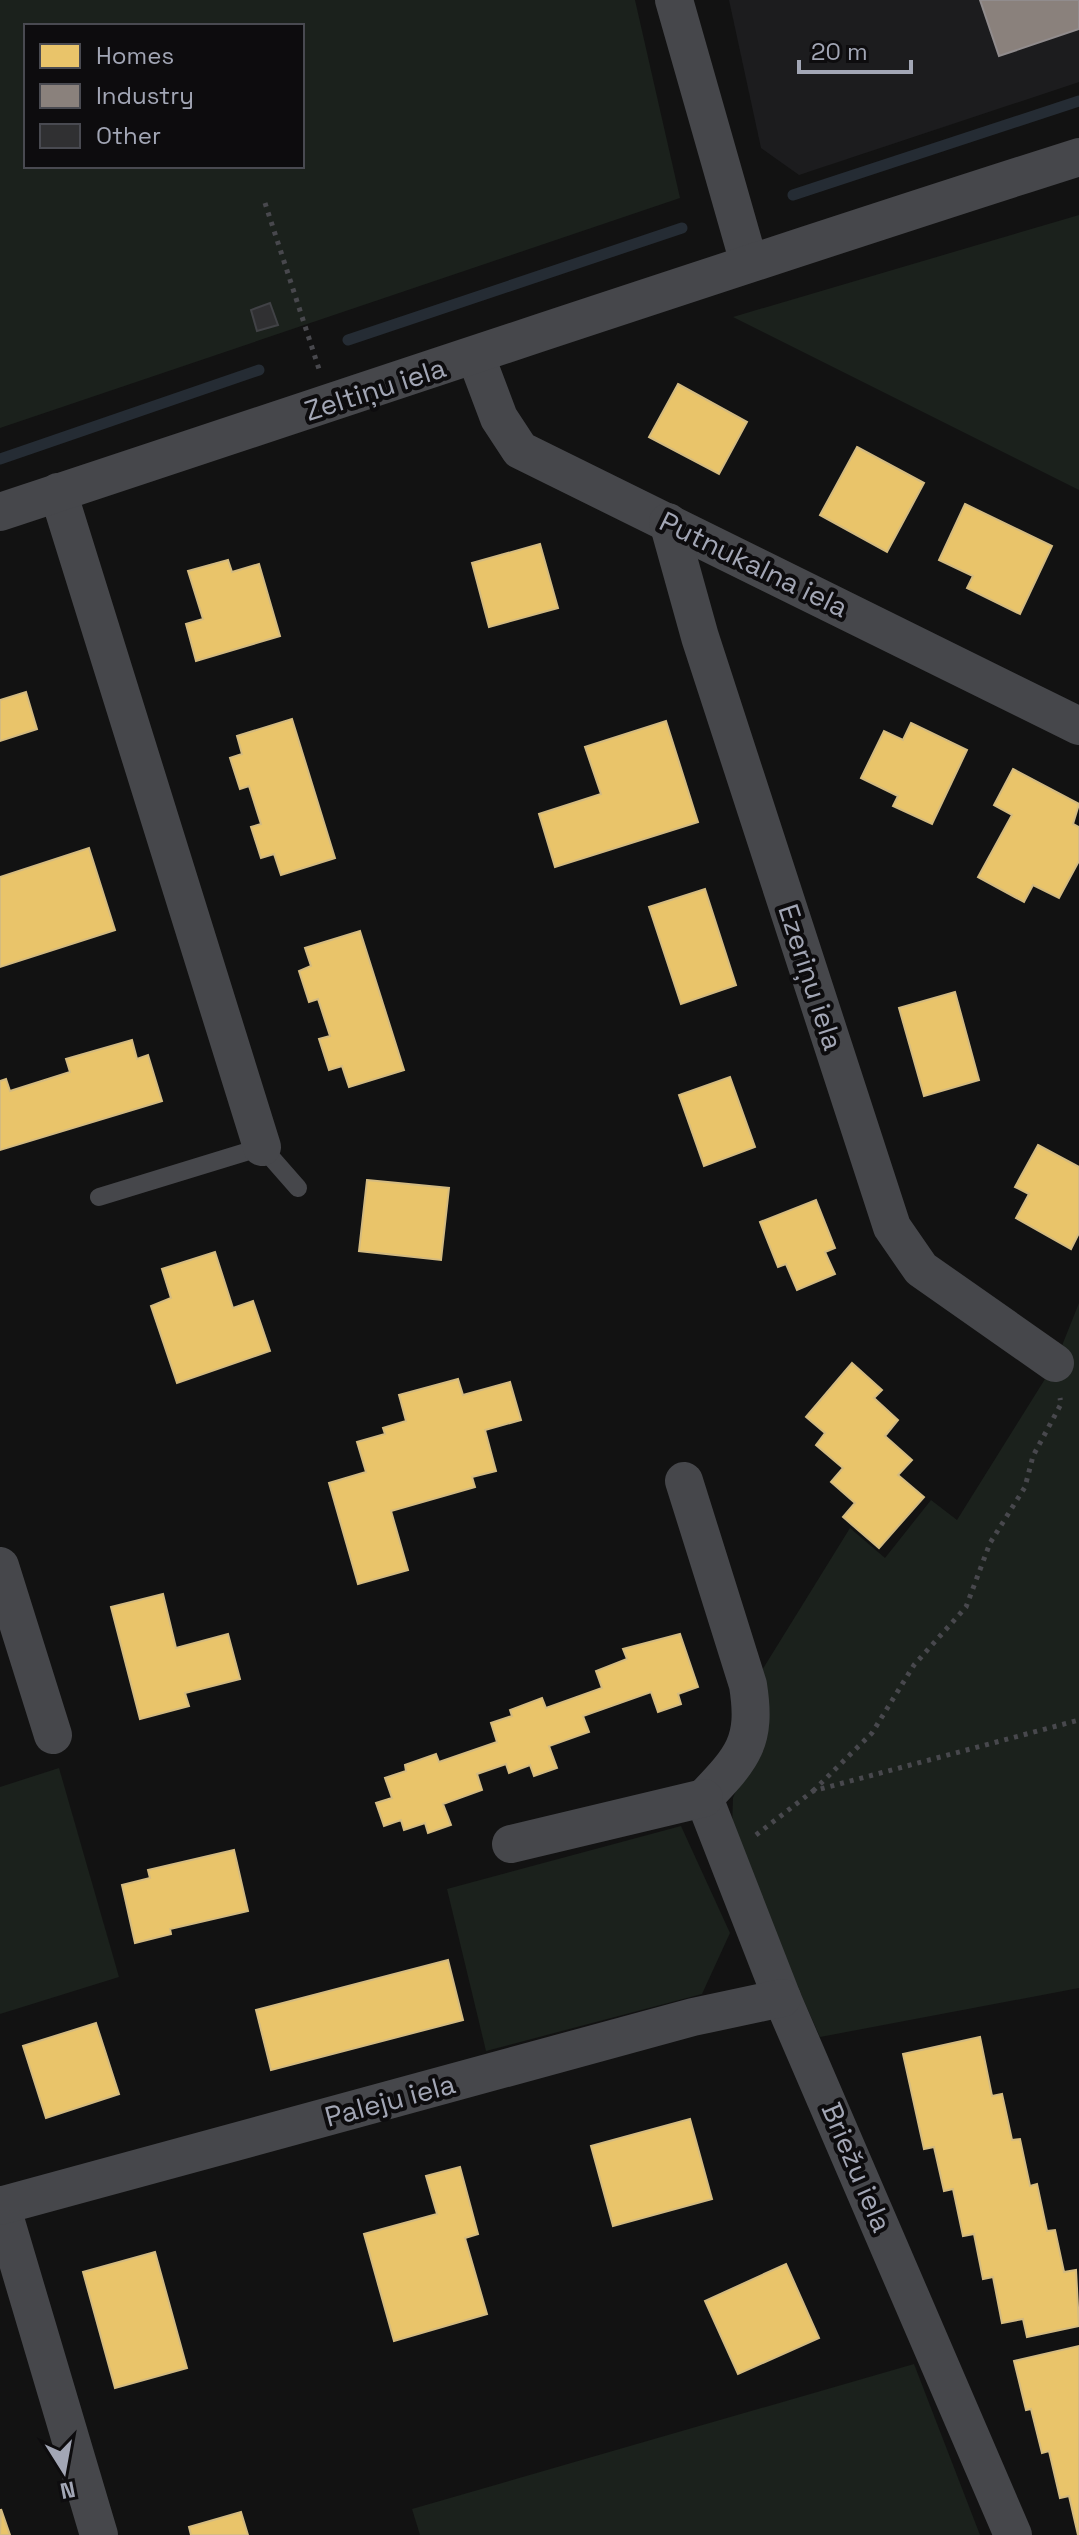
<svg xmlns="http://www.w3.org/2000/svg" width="1079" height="2535" viewBox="0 0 1079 2535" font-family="'Space Grotesk',sans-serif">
	<rect width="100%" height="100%" fill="#121212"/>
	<polygon fill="#1c1c1e" points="729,0 1079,0 1079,82 799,175 761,148"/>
	<g fill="#1b211c" fill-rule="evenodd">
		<path d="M 0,0 L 635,0 L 680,198 L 0,428 ZM 26,26 L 302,26 L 302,166 L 26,166 Z"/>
		<polygon points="1079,215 1079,490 733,317"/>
		<polygon points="1079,1303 1079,1988 820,2037 740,1858 732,1829 733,1798 742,1776 759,1675 850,1528 885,1558 931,1500 957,1520 1055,1363"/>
		<polygon points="59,1768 119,1977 0,2014 0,1787"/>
		<polygon points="681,1826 730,1933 702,1994 486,2051 447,1889"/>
		<polygon points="914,2364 980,2535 420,2535 412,2509"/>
	</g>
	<g fill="#e9c46a" stroke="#d4bb80" stroke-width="2">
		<polygon points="678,384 747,422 719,474 649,437"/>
		<polygon points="857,447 924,483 887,552 820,515"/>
		<polygon points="965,504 1052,546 1020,614 967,588 973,576 939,560"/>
		<polygon points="540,544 558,608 489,627 472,563"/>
		<polygon points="228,560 232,572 259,564 280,636 196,661 186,624 203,619 188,571"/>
		<polygon points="26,692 37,729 0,741 0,700"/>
		<polygon points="292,719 335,858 281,875 274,854 261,858 251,827 261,824 249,786 240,789 230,758 242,754 237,736"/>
		<polygon points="666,721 698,822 555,867 539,814 601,794 585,747"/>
		<polygon points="911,723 967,750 932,824 893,806 898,796 861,778 884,731 903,740"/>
		<polygon points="1013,769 1079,804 1073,824 1079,827 1079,861 1059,898 1033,885 1024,902 978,877 1012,815 994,805"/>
		<polygon points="89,848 115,930 0,967 0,877"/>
		<polygon points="705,889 736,985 681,1004 649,907"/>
		<polygon points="360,931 404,1070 349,1087 342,1066 329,1070 319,1039 330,1036 318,999 309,1002 299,971 311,966 305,948"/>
		<polygon points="955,992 979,1080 924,1096 899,1008"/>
		<polygon points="132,1040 137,1059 148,1055 162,1101 0,1150 0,1081 6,1079 10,1091 70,1072 66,1059"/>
		<polygon points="730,1077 755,1147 704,1166 679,1095"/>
		<polygon points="1038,1145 1079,1167 1079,1233 1071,1249 1016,1218 1029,1194 1015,1187"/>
		<polygon points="367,1180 449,1188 441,1260 359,1251"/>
		<polygon points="816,1200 835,1248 825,1252 835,1274 797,1290 786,1264 778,1267 760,1222"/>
		<polygon points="215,1252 233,1308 253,1301 270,1351 177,1383 151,1306 171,1298 162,1269"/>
		<polygon points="852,1363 882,1390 874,1398 898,1420 885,1436 912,1460 898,1475 924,1497 879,1548 843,1517 855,1503 831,1482 843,1468 816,1445 825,1433 806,1417"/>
		<polygon points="458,1379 463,1395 510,1382 521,1420 485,1430 496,1471 472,1477 475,1487 391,1511 408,1570 358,1584 329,1483 366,1472 357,1442 385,1434 383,1428 406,1421 399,1395"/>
		<polygon points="163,1594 176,1648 228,1634 240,1679 185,1693 189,1706 140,1719 111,1607"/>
		<polygon points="680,1634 698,1687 678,1694 681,1704 658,1712 651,1692 583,1716 589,1732 549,1746 557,1768 534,1776 530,1765 509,1773 506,1764 477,1774 482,1790 443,1804 451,1825 428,1833 425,1823 404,1830 401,1820 384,1826 376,1803 392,1798 385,1778 406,1771 405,1765 436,1754 439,1762 497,1742 491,1723 512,1716 510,1710 542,1698 546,1708 602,1688 596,1671 627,1659 623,1649"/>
		<polygon points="234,1850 248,1911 170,1929 171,1934 135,1943 122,1885 150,1878 148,1870"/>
		<polygon points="448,1960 463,2020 271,2070 256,2010"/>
		<polygon points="96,2023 119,2094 46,2118 23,2046"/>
		<polygon points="980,2037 992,2096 1002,2094 1012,2140 1020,2139 1030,2186 1037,2184 1047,2231 1055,2230 1064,2272 1076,2270 1079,2326 1027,2337 1023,2319 1002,2323 993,2277 983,2279 974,2234 963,2236 953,2189 944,2191 934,2147 924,2149 903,2054"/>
		<polygon points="690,2119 712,2199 613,2226 591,2146"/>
		<polygon points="460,2167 478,2234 465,2238 487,2314 394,2341 364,2234 437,2214 426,2176"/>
		<polygon points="155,2252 187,2368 115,2388 83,2272"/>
		<polygon points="786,2264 819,2338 738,2374 705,2301"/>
		<polygon points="1079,2346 1079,2535 1078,2535 1069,2496 1060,2498 1049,2451 1042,2453 1031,2409 1026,2410 1014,2361"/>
		<polygon points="1,2509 10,2535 0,2535"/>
		<polygon points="241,2512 248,2535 191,2535 189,2527"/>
	</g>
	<polygon fill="#8a817c" stroke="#918c8d" stroke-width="2" points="980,0 1079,0 1079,29 999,56"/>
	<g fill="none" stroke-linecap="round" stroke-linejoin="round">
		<g stroke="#252c34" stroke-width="11">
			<polyline points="793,195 1079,101"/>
			<polyline points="348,340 682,228"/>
			<polyline points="0,459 259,370"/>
		</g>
	</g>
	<polygon fill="#303032" stroke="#414246" stroke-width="2" points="270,303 278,325 257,331 251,310"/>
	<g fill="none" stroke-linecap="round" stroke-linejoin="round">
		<g stroke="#48484d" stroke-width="5" stroke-dasharray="4 6" stroke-linecap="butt">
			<polyline points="265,203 319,369"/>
			<polyline points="813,1791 872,1733 914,1665 966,1607 990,1543 1025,1487 1033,1456 1061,1404 1060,1398"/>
			<polyline points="756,1835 813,1791 1079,1720"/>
		</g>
		<polyline stroke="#46474b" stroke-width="18" points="99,1197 262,1147 298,1188"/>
		<g stroke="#46474b" stroke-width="38">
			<polyline points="674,0 749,263"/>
			<polyline points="476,357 499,418 520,450 1079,726"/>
			<polyline points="58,492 262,1147"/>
			<path d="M 0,512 C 360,393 718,272 1079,157"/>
			<polyline points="668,522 700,637 892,1227 921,1269 1055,1363"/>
			<path d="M 684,1481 L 748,1685 C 757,1742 743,1757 704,1798 L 782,1998 L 1013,2535"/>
			<polyline points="0,1566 53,1735"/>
			<polyline points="511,1844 704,1798"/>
			<polyline points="1,2205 99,2535"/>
			<polyline points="0,2206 693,2017 782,1998"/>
		</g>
	</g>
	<g text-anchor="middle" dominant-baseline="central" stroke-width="8" stroke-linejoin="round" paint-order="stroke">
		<g font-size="28" fill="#a2a6b5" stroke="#0d0c0e">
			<text transform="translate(375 389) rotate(-18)">Zeltiņu iela</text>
			<text transform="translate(754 564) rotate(26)">Putnukalna iela</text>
			<text transform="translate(811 977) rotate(72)">Ezeriņu iela</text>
			<text transform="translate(390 2100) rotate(-15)">Paleju iela</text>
			<text transform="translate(857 2167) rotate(67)">Briežu iela</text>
		</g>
	</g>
	<rect x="24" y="24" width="280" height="144" fill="#0d0c0e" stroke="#494a51" stroke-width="2"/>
	<rect x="40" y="44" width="40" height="24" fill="#e9c46a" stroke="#494a51" stroke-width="2"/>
	<text x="96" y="64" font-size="24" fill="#a2a6b5">Homes</text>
	<rect x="40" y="84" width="40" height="24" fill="#8a817c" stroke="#494a51" stroke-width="2"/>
	<text x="96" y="104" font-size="24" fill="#a2a6b5">Industry</text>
	<rect x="40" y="124" width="40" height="24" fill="#303032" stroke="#494a51" stroke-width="2"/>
	<text x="96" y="144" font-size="24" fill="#a2a6b5">Other</text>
	<g transform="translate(64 2471) rotate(169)" stroke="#0d0c0e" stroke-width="6" paint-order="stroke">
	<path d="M0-6L14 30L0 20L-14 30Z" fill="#a2a6b5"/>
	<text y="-12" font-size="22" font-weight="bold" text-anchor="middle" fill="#a2a6b5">N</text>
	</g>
	<path d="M799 60v12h112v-12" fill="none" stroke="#a2a6b5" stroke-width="4"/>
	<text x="811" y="60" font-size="24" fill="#a2a6b5" stroke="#0d0c0e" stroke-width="6" paint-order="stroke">20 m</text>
</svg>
